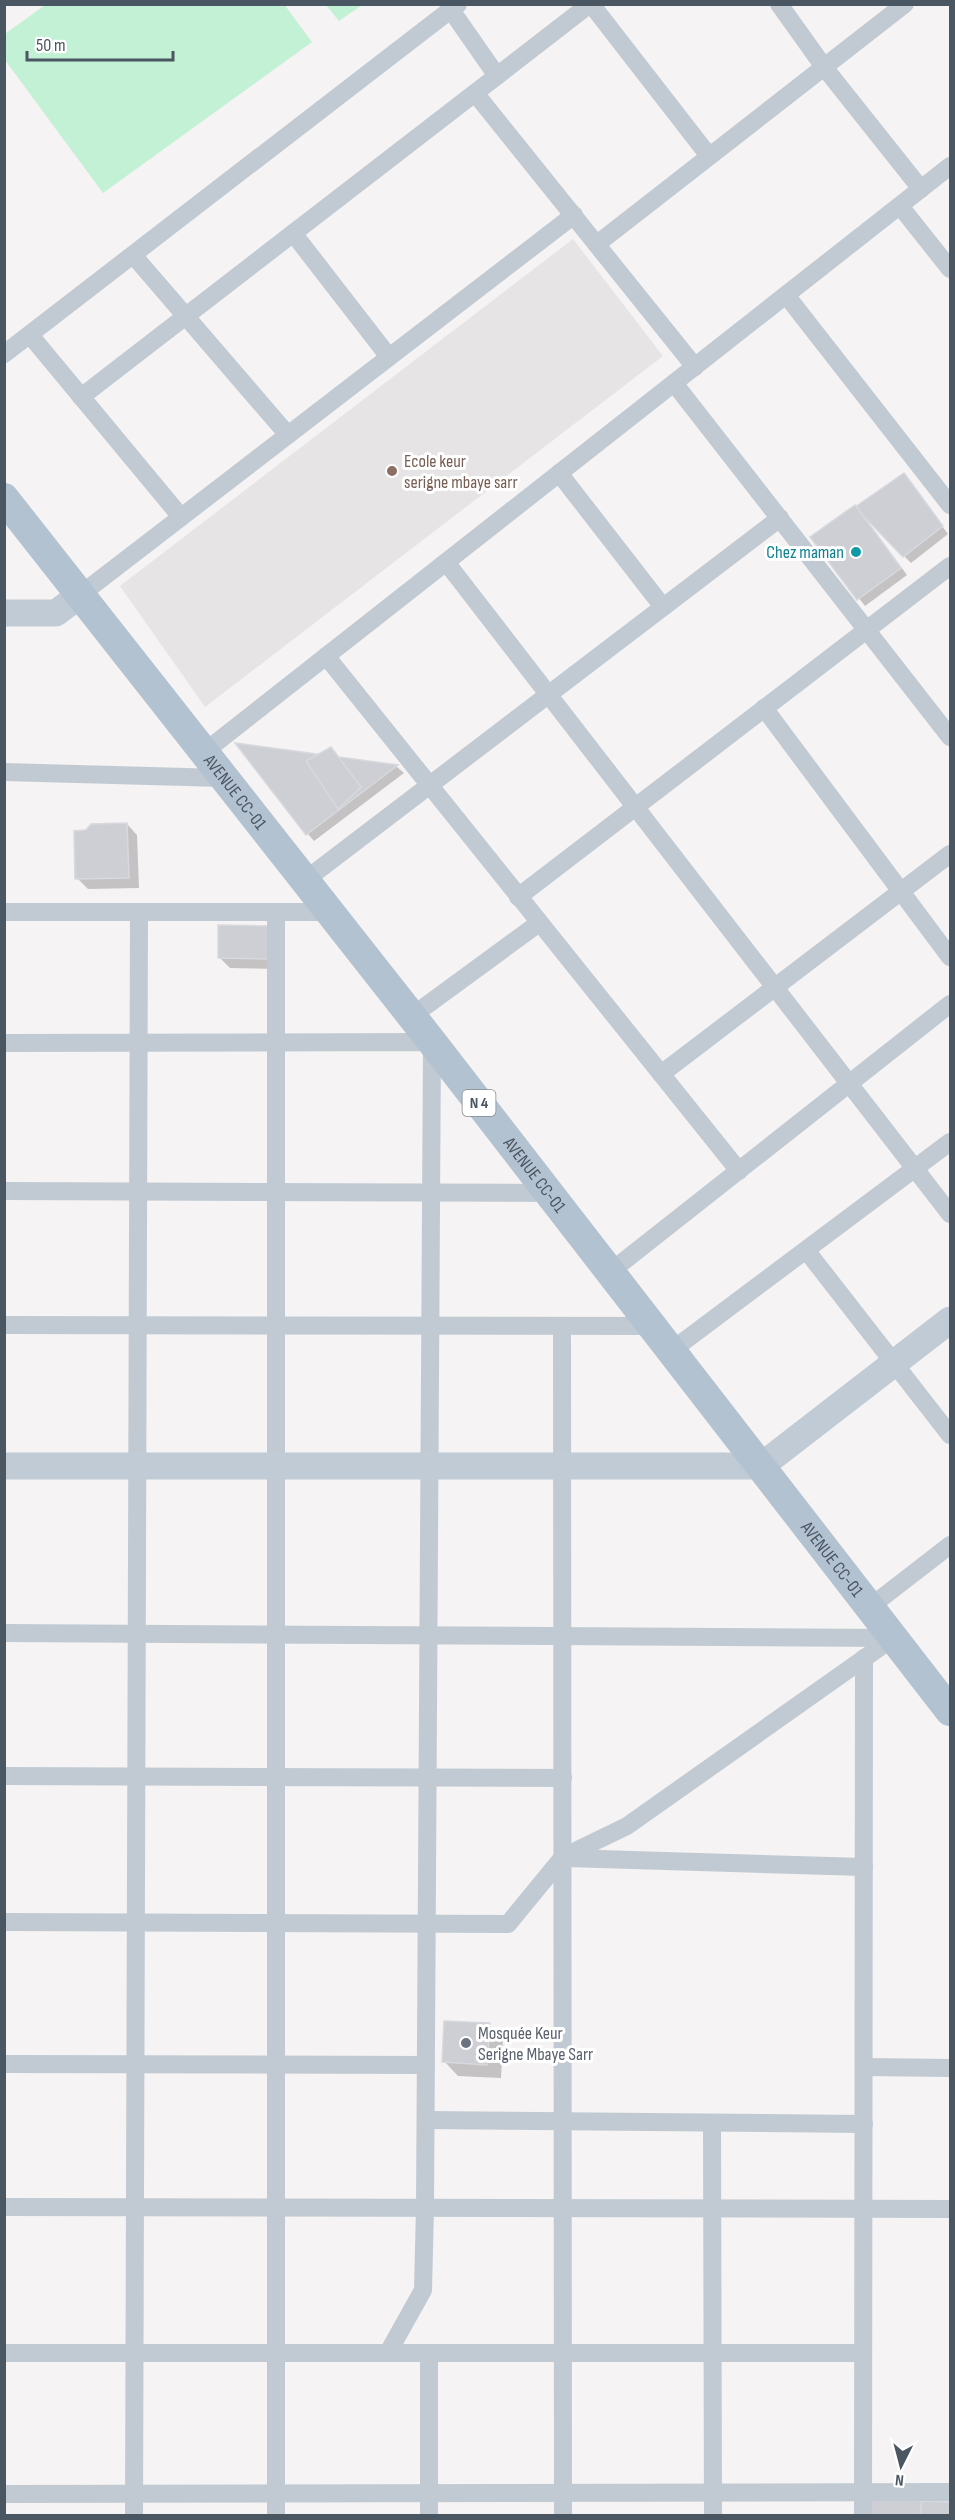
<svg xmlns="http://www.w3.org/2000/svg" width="955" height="2520" viewBox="0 0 955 2520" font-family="'Sofia Sans Condensed',sans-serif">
	<rect width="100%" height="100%" fill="#f5f3f3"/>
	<polygon fill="#e6e4e5" points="573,239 663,356 205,707 120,586"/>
	<g fill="#c3f1d5">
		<polygon points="284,4 312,42 103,193 5,60 5,34 45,5"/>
		<polygon points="326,5 362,5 339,21"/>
	</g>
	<g fill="#0003">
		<polygon points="904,475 948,534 911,563 870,522 869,523 907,575 865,606 812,537"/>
		<polygon points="339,759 397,767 404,773 314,841 308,834"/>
		<polygon points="127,824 137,835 139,888 88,889 77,878 87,832"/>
		<polygon points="270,928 280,969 230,968 219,957"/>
		<polygon points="489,2025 503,2039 501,2078 458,2076 444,2061"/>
	</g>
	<g fill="#cdcfd5" stroke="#d7d9de" stroke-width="1.5">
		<polygon points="904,473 943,526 903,557 855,507"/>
		<polygon points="855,505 901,568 857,600 810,537"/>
		<polygon points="235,743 398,765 306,835"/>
		<polygon points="331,747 361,787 338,809 306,761"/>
		<polygon points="127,823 129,878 75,879 74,831 86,830 91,824"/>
		<polygon points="218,925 270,926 270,959 218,958"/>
		<polygon points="444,2021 490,2023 487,2065 442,2062"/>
		<polygon points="868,2498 922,2501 920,2516 868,2516"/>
		<polygon points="922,2501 950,2502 950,2516 920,2516"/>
	</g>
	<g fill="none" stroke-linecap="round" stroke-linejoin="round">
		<g stroke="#c1cad2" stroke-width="18">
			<polyline points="591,4 709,156"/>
			<polyline points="779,4 824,67 921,189"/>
			<polyline points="451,10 497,76"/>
			<polyline points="475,93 695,367"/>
			<polyline points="900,206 950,269"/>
			<polyline points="293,233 389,357"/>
			<polyline points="597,244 905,4"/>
			<polyline points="133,255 288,435"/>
			<polyline points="786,295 950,505"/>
			<polyline points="30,335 181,517"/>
			<polyline points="4,354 458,4"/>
			<polyline points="674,383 950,737"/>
			<polyline points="81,397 590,4"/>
			<polyline points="559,473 663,607"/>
			<polyline points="446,562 950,1214"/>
			<polyline points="80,595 574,215"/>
			<polyline points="326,656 739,1171"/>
			<polyline points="764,708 950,957"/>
			<polyline points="203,753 950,166"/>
			<polyline points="4,772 222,778"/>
			<polyline points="304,881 780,518"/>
			<polyline points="518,897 950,566"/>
			<polyline points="4,912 329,912"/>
			<polyline points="276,912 276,2516"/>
			<polyline points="412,1016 539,923"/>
			<polyline points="4,1043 432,1042 425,2208 423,2290 389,2351"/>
			<polyline points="661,1074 950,854"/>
			<polyline points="4,1191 549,1193"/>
			<polyline points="806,1250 950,1435"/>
			<polyline points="610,1272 950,1004"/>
			<polyline points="4,1325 652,1326"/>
			<polyline points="562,1326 563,2516"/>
			<polyline points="671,1351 950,1142"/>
			<polyline points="870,1607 950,1545"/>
			<polyline points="4,1633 893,1638"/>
			<polyline points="4,1776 563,1778"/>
			<polyline points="566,1858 864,1867"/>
			<polyline points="4,1922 508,1924 563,1857 627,1826 893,1638"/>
			<polyline points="4,2064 426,2065"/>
			<polyline points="864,2067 950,2068"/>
			<polyline points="426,2120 864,2124"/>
			<polyline points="712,2123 713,2516"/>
			<polyline points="4,2207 950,2209"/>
			<polyline points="4,2353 863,2353"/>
			<polyline points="4,2494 950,2492"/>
			<polyline points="134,2516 139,912"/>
			<polyline points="429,2516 429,2353"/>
			<polyline points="863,2516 864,1658"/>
		</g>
		<g stroke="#c1cbd6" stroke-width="27">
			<polyline points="4,613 56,613 80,595"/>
			<polyline points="4,1466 761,1466 950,1320"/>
		</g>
		<path stroke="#b3c2d1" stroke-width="30" id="s1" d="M 4,498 L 432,1042 L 950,1711"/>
	</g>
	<circle fill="#8d6e63" stroke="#fff" stroke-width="2" cx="392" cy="471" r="6"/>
	<circle fill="#0f9aa8" stroke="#fff" stroke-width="2" cx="856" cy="552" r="6"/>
	<circle fill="#6b7280" stroke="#fff" stroke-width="2" cx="466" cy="2043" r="6"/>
	<g text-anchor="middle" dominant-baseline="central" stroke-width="6" stroke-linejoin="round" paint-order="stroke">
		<rect fill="#fff" stroke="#808990" stroke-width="1.5" x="462.5" y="1090" width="33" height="26" rx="4.5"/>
		<g font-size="16" font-weight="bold" fill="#4a5661">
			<text x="479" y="1103">N 4</text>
		</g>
		<g font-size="18" fill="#785e54" stroke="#fff" text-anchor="start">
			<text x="404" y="461">Ecole keur<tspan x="404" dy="21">serigne mbaye sarr</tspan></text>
		</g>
		<g font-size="18" fill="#0d838f" stroke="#fff" text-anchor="end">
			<text x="844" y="552">Chez maman</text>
		</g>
		<g font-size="18" fill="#4a5661" stroke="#fff">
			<text stroke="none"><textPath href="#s1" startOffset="374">AVENUE CC-01</textPath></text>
			<text stroke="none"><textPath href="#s1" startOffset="860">AVENUE CC-01</textPath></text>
			<text stroke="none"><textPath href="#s1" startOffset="1346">AVENUE CC-01</textPath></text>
		</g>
		<g font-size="18" fill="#5b616d" stroke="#fff" text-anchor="start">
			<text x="478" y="2033">Mosquée Keur<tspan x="478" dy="21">Serigne Mbaye Sarr</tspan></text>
		</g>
	</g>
	<rect width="955" height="2520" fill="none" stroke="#4a5661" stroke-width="12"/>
	<g transform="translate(901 2466) rotate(186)" stroke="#ffffff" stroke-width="4.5" paint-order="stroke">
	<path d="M0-4.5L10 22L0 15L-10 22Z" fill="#4a5661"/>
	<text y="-9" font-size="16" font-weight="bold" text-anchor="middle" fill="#4a5661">N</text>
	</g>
	<path d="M27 51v9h146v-9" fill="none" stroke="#4a5661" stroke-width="3"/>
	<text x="36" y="51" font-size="18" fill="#4a5661" stroke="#ffffff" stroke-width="4.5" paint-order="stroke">50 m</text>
</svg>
